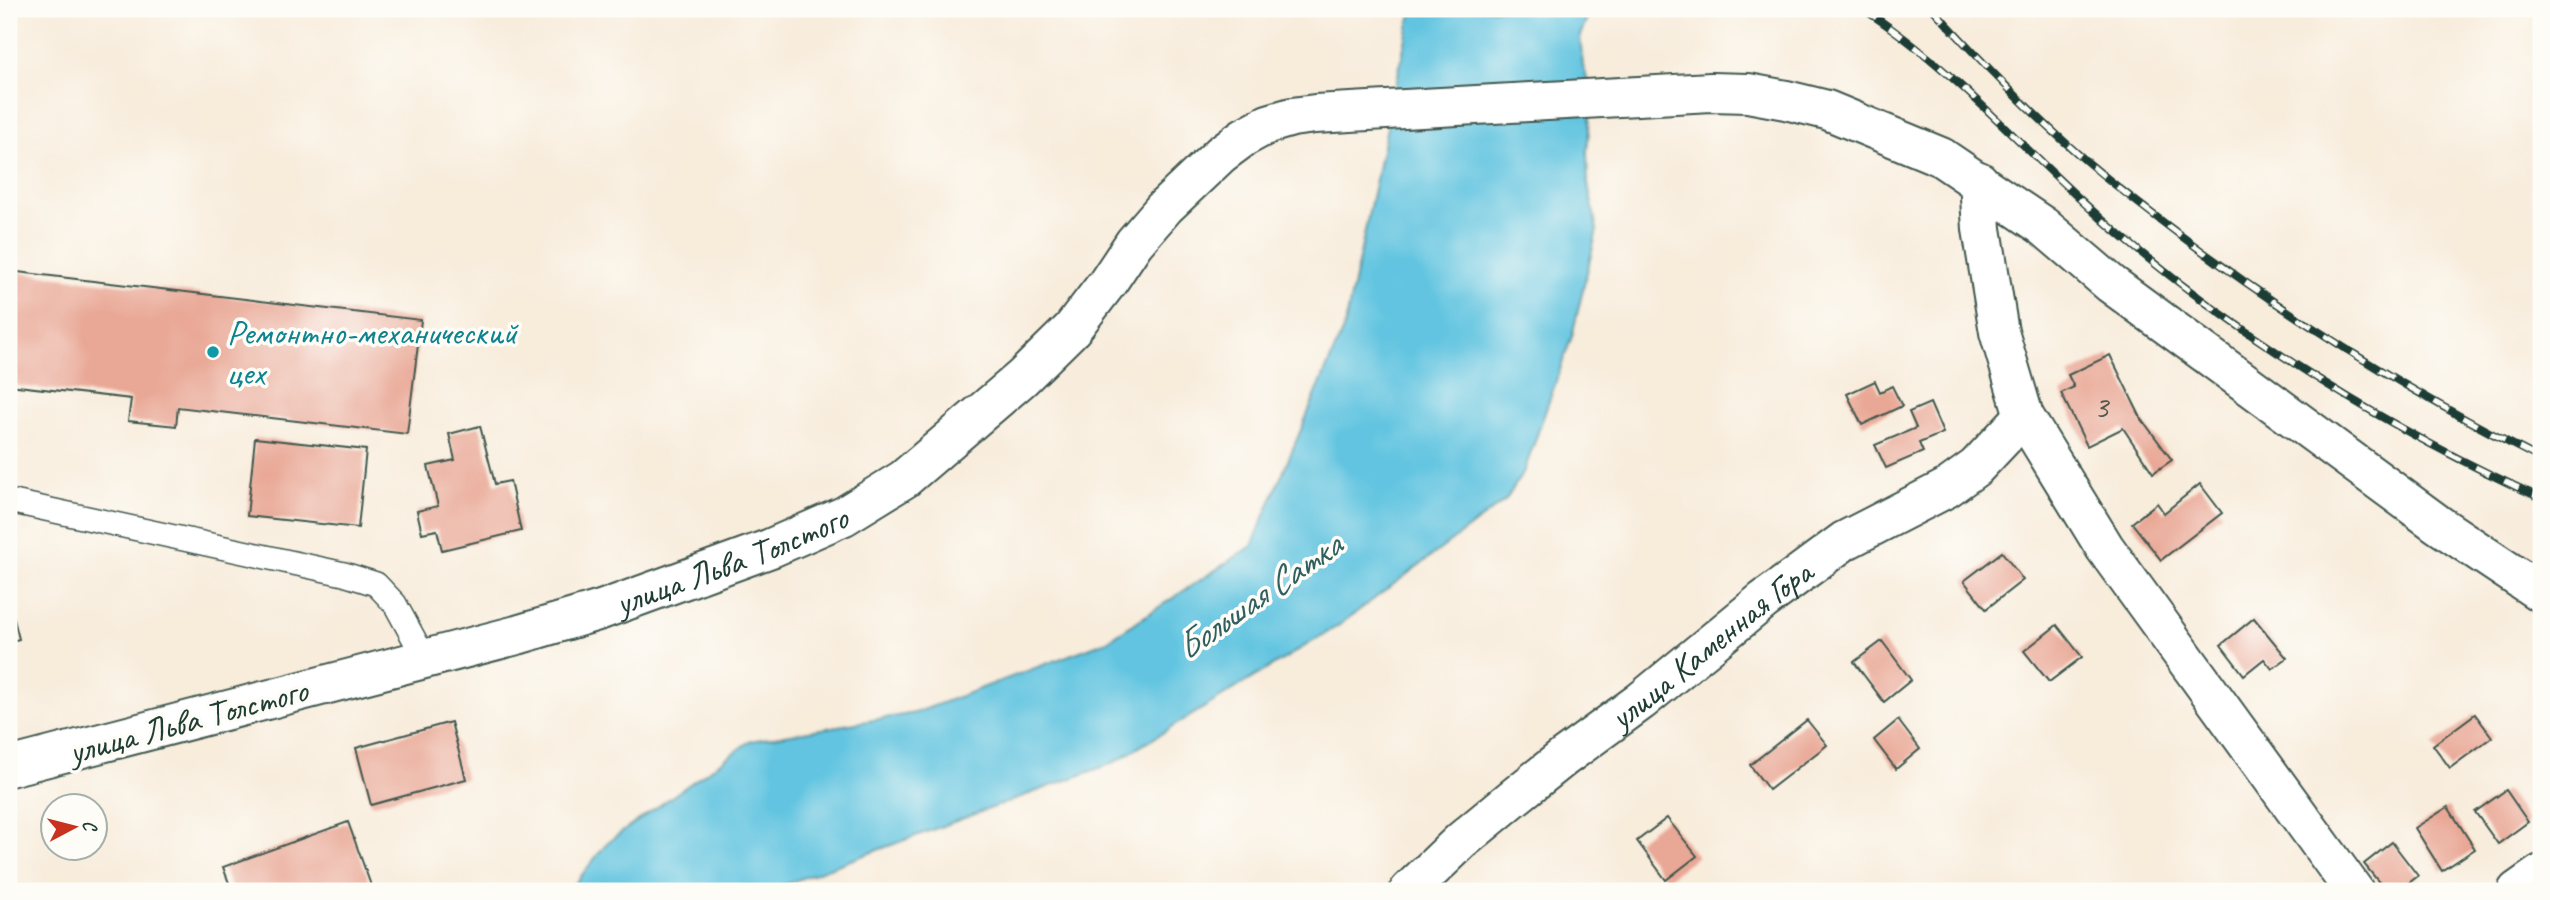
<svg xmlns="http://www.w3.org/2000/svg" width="2550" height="900" viewBox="0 0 2550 900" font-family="Caveat,sans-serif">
	<rect width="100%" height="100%" fill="#fdfcf7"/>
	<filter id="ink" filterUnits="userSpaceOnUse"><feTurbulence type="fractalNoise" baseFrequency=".0143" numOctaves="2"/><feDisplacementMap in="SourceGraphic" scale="14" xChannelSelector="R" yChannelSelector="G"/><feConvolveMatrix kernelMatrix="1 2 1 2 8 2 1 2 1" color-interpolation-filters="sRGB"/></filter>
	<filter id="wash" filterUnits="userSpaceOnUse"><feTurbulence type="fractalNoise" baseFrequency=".00686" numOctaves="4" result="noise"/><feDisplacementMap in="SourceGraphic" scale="28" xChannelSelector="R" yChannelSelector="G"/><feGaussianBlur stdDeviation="1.57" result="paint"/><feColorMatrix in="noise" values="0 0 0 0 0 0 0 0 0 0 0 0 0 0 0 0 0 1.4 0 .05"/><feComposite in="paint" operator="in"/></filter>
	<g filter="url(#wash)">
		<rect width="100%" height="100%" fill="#f8ecdb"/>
		<polygon fill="#62c4e0" stroke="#40808a" stroke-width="2" points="1412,9 1588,9 1587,18 1580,36 1583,66 1592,94 1587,153 1588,184 1597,230 1572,336 1525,469 1506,500 1338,626 1113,763 767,891 569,891 608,842 750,741 915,713 1107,641 1252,546 1345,325"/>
		<g id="blocks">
			<g fill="#e9a795">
				<polygon points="9,271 421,320 407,434 178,407 176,426 128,421 131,399 9,385"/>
				<polygon points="2110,355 2141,418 2172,460 2153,473 2123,428 2087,446 2061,393 2074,387 2068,375"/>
				<polygon points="1875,381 1880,392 1892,386 1902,406 1862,425 1847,394"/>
				<polygon points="1930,403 1943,433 1919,443 1923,452 1886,468 1875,445 1916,428 1909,412"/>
				<polygon points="480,426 495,484 510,481 521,531 442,550 437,530 422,533 417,511 438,506 428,466 455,460 449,434"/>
				<polygon points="255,438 366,450 358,528 247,516"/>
				<polygon points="2200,484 2222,513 2161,560 2132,523 2157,503 2164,513"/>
				<polygon points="2002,552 2023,580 1986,609 1964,581"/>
				<polygon points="9,599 19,639 9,642"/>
				<polygon points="2254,618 2287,658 2272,669 2264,659 2244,675 2221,645"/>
				<polygon points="2057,625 2082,657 2049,682 2024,651"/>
				<polygon points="1882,641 1911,680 1884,702 1854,662"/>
				<polygon points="2475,714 2492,737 2450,768 2433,745"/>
				<polygon points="1807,720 1827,745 1769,790 1750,765"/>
				<polygon points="1898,720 1920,749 1896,769 1874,740"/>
				<polygon points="451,722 466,779 371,805 356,748"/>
				<polygon points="2506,790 2528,822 2498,844 2475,812"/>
				<polygon points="2448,807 2475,849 2442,871 2415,828"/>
				<polygon points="1667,818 1697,856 1666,880 1637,841"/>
				<polygon points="348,822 373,891 232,891 223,867"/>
				<polygon points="2392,842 2418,876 2398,891 2386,891 2364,864"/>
			</g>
		</g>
	</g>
	<g filter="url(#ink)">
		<use href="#blocks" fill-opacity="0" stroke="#40574d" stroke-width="2"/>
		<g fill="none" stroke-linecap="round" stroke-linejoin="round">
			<defs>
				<polyline id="service" points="9,501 344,574 376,584 395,604 425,659"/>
				<g id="minor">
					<polyline points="1979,181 1982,229 1999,332 2024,416 2105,548 2354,891"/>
					<path id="s1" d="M 1409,891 L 1461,841 L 1513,798 L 1563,758 L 1641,701 L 1764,600 L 1844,541 L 1947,488 L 1976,467 L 2024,416"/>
					<polyline points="2517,891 2541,874"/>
				</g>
				<g id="tertiary">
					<path id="s2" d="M 9,767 L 517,635 L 601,610 L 771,548 L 844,516 L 904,479 L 1022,378 L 1072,329 L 1108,282 L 1134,243 L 1165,207 L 1221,154 L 1244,137 L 1268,124 L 1292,117 L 1315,114 L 1711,92 L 1748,93 L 1786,100 L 1827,110 L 1941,157 L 2043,226 L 2111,284 L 2439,525 L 2541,593"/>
				</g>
			</defs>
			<use href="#service" stroke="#40574d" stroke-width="26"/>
			<use href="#minor" stroke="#40574d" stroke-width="42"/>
			<use href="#tertiary" stroke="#40574d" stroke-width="42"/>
			<use href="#service" stroke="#fff" stroke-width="23"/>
			<use href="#minor" stroke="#fff" stroke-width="38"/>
			<use href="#tertiary" stroke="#fff" stroke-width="38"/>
			<defs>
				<g id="rail">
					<path d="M 1863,9 C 1959,71 2034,162 2121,236 C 2243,339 2395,433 2541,498"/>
					<path d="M 1933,9 C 1976,56 2020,102 2068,145 C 2103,177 2142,206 2180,235 C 2294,320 2414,395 2541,459"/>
				</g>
			</defs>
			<use href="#rail" stroke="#1f3d34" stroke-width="8"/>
			<use href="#rail" stroke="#fdfcf7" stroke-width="5" stroke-dasharray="16" stroke-linecap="butt"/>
		</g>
	</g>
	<circle fill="#0f9aa8" stroke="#fdfcf7" stroke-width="2.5" cx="213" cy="352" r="7"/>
	<g text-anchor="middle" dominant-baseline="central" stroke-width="7" stroke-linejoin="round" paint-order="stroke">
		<g font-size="32" fill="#52584c">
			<text x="2101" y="406">3</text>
		</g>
		<g font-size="35" fill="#0d838f" stroke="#fdfcf7" text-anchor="start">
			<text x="227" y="332">Ремонтно-механический<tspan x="227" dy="40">цех</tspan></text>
		</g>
		<g font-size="35" fill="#1f3d34" stroke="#fdfcf7">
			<text stroke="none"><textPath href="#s2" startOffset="752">улица Льва Толстого</textPath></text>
			<text stroke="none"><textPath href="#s1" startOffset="390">улица Каменная Гора</textPath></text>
			<text transform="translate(188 721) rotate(-15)">улица Льва Толстого</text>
		</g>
		<g font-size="37" font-style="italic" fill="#305f5f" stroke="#fdfcf7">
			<text transform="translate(1258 596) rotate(-35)">Большая Сатка</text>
		</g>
	</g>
	<rect width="2550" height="900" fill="none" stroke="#fdfcf7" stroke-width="35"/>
	<g transform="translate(74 827) rotate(83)"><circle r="33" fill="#fdfcf7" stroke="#a4b0a9" stroke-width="2"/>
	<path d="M0-5L12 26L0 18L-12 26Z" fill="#c8321e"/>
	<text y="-10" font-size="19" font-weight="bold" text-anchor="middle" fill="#1f3d34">С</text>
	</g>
</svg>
